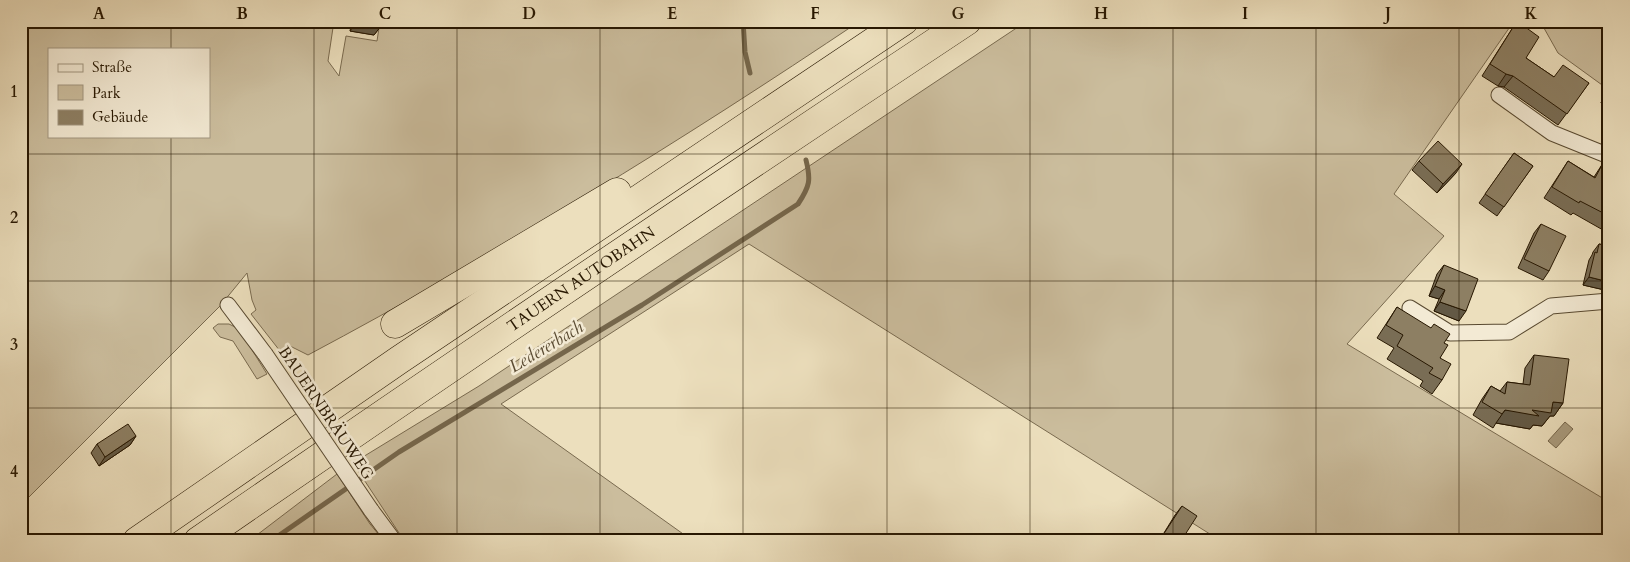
<svg xmlns="http://www.w3.org/2000/svg" width="1630" height="562" viewBox="0 0 1630 562" font-family="Cardo,serif">
	<rect width="100%" height="100%" fill="#ecdfbd"/>
	<filter id="stains"><feTurbulence type="fractalNoise" baseFrequency=".004" numOctaves="4"/><feColorMatrix values="0 0 0 0 .2 0 0 0 0 .09 0 0 0 0 .02 0 0 0 .5 -.17"/></filter>
	<radialGradient id="worn" r=".72"><stop offset=".6" stop-color="#630" stop-opacity="0"/><stop offset="1" stop-color="#630" stop-opacity=".3"/></radialGradient>
	<g fill="#cbbd9d" stroke="#796a4f" fill-rule="evenodd">
		<path d="M 21,21 L 334,21 L 328,61 L 339,76 L 346,36 L 377,41 L 380,21 L 860,21 C 681,141 498,254 308,355 L 288,345 L 280,351 L 251,314 L 256,310 L 252,300 L 247,273 L 220,306 L 21,505 ZM 49,49 L 209,49 L 209,136 L 49,136 Z"/>
		<polygon points="1027,21 1514,21 1394,194 1444,236 1347,344 1609,502 1609,541 1221,541 749,244 501,404 693,541 405,541 403,539 353,463 479,386"/>
		<polygon points="1540,21 1609,21 1609,90 1558,53"/>
		<polygon points="218,324 229,324 239,329 267,374 257,379 233,341 220,337 213,328"/>
		<polygon points="337,474 370,524 384,541 249,541"/>
	</g>
	<polygon fill="#a99b7d" stroke="#75664b" points="1565,422 1573,429 1556,448 1548,441"/>
	<g fill="none" stroke-linecap="round" stroke-linejoin="round">
		<g stroke="#75664b" stroke-width="5">
			<polyline points="743,21 745,52 750,73"/>
			<path d="M 271,541 L 399,452 L 642,305 L 798,204 C 810,186 811,180 806,160"/>
		</g>
		<defs>
			<g id="minor">
				<polyline points="1499,95 1552,133 1609,156"/>
				<polyline points="228,305 265,354"/>
				<polyline points="1410,308 1450,333 1509,332 1551,306 1609,301"/>
				<polyline points="371,510 394,541"/>
			</g>
			<g id="motorway">
				<polyline points="395,324 617,192"/>
				<polyline points="137,541 399,360 904,21"/>
				<path id="s1" d="M 198,541 C 453,365 709,192 967,21"/>
			</g>
		</defs>
		<use href="#minor" stroke="#584930" stroke-width="17"/>
		<use href="#motorway" stroke="#271701" stroke-width="29"/>
		<use href="#minor" stroke="#f3ead4" stroke-width="15"/>
		<use href="#motorway" stroke="#ecdfbd" stroke-width="28"/>
		<defs>
			<polyline id="minor-bridge" points="265,354 371,510"/>
		</defs>
		<use href="#minor-bridge" stroke="#584930" stroke-width="17" stroke-linecap="butt"/>
		<use href="#minor-bridge" stroke="#f3ead4" stroke-width="15"/>
	</g>
	<g fill="#796d55" stroke="#271701">
		<polygon points="352,21 381,21 381,26 374,35 350,31"/>
		<polygon points="1517,21 1526,58 1554,77 1589,83 1558,125 1504,87 1498,86 1482,76"/>
		<polygon points="1609,84 1609,106 1601,103 1607,87"/>
		<polygon points="1609,124 1609,143 1603,141"/>
		<polygon points="1514,153 1533,166 1497,216 1479,203"/>
		<polygon points="1419,161 1456,173 1437,193 1412,170"/>
		<polygon points="1568,161 1594,177 1603,163 1609,166 1609,222 1603,230 1573,213 1571,215 1544,198"/>
		<polygon points="1541,224 1549,271 1543,280 1518,268 1534,233"/>
		<polygon points="1599,244 1609,246 1609,291 1583,285 1589,260 1592,255 1593,252"/>
		<polygon points="1444,265 1459,321 1434,311 1439,299 1429,296 1437,274"/>
		<polygon points="1397,307 1444,343 1440,358 1442,380 1432,394 1420,386 1423,381 1387,359 1394,348 1377,338"/>
		<polygon points="1534,355 1563,403 1554,416 1550,416 1542,426 1533,425 1530,429 1496,423 1493,428 1473,415 1482,399 1491,386 1500,391 1507,382 1523,384 1525,368"/>
		<polygon points="136,436 130,445 99,466 91,453 97,444"/>
		<polygon points="1182,506 1181,541 1159,541 1175,515"/>
	</g>
	<g fill="#635945" stroke="#271701">
		<polygon points="356,22 381,26 374,35 350,31"/>
		<polygon points="1506,74 1513,76 1504,87 1498,86"/>
		<polygon points="1608,92 1609,92 1609,106 1601,103"/>
		<polygon points="1609,132 1609,143 1603,141"/>
		<polygon points="1462,164 1456,173 1437,193 1443,184"/>
		<polygon points="1589,277 1609,282 1609,291 1583,285"/>
		<polygon points="1435,286 1445,290 1439,299 1429,296"/>
		<polygon points="1440,302 1466,311 1459,321 1434,311"/>
		<polygon points="1553,402 1563,403 1554,416 1550,416 1542,426 1533,425 1530,429 1496,423 1505,410 1532,410"/>
		<polygon points="136,436 130,445 99,466 105,457"/>
	</g>
	<g fill="#8d7f63" stroke="#271701">
		<polygon points="356,21 381,21 381,26 356,22"/>
		<polygon points="1517,21 1539,37 1526,58 1554,77 1563,65 1589,83 1567,114 1513,76 1506,74 1490,64"/>
		<polygon points="1438,141 1462,164 1443,184 1419,161"/>
		<polygon points="1514,153 1533,166 1504,207 1485,194"/>
		<polygon points="1568,161 1595,178 1603,163 1609,166 1609,216 1580,201 1579,203 1552,187"/>
		<polygon points="1541,224 1566,236 1549,271 1524,259"/>
		<polygon points="1599,244 1609,246 1609,282 1589,277 1595,252 1597,253"/>
		<polygon points="1444,265 1478,279 1466,311 1440,302 1445,290 1435,286"/>
		<polygon points="1397,307 1431,328 1434,324 1450,334 1444,343 1448,345 1440,358 1451,364 1442,380 1429,373 1433,368 1397,346 1403,335 1386,325"/>
		<polygon points="1534,355 1569,359 1563,403 1553,402 1551,413 1532,410 1539,416 1505,410 1502,414 1482,402 1491,386 1505,394 1507,382 1530,385"/>
		<polygon points="128,424 136,436 105,457 97,444"/>
		<polygon points="1182,506 1197,516 1181,541 1165,541 1167,537 1163,535"/>
	</g>
	<path fill="none" stroke="#271701" stroke-width="1" stroke-opacity="0.55" d="M 171,21 L 171,49M 314,21 L 314,541M 457,21 L 457,541M 600,21 L 600,541M 743,21 L 743,541M 887,21 L 887,541M 1030,21 L 1030,541M 1173,21 L 1173,541M 1316,21 L 1316,541M 1459,21 L 1459,541M 171,136 L 171,541M 21,154 L 1609,154M 21,281 L 1609,281M 21,408 L 1609,408"/>
	<g text-anchor="middle" dominant-baseline="central" stroke-width="5" stroke-linejoin="round" paint-order="stroke">
		<g font-size="16" fill="#271701" stroke="#f3ead4">
			<text stroke="none"><textPath href="#s1" startOffset="464">TAUERN AUTOBAHN</textPath></text>
			<text transform="translate(326 413) rotate(56)">BAUERNBRÄUWEG</text>
		</g>
		<g font-size="18" font-style="italic" fill="#5b4c33" stroke="#f3ead4">
			<text transform="translate(546 347) rotate(-31)">Ledererbach</text>
		</g>
	</g>
	<rect width="1630" height="562" fill="none" stroke="#ecdfbd" stroke-width="55"/>
	<rect x="48" y="48" width="162" height="90" fill="#f3ead4" stroke="#a19680"/>
	<rect x="58" y="64" width="25" height="8" fill="#f3ead4" stroke="#a19680"/>
	<text x="92" y="72" font-size="15" fill="#271701">Straße</text>
	<rect x="58" y="85" width="25" height="15" fill="#cbbd9d" stroke="#a19680"/>
	<text x="92" y="98" font-size="15" fill="#271701">Park</text>
	<rect x="58" y="110" width="25" height="15" fill="#8d7f63" stroke="#a19680"/>
	<text x="92" y="122" font-size="15" fill="#271701">Gebäude</text>
	<rect x="28" y="28" width="1574" height="506" fill="none" stroke="#271701" stroke-width="2"/>
	<g font-size="16" text-anchor="middle" font-weight="bold" fill="#271701">
		<text x="99" y="19">A</text>
		<text x="242" y="19">B</text>
		<text x="385" y="19">C</text>
		<text x="529" y="19">D</text>
		<text x="672" y="19">E</text>
		<text x="815" y="19">F</text>
		<text x="958" y="19">G</text>
		<text x="1101" y="19">H</text>
		<text x="1245" y="19">I</text>
		<text x="1388" y="19">J</text>
		<text x="1531" y="19">K</text>
		<text x="14" y="97">1</text>
		<text x="14" y="223">2</text>
		<text x="14" y="350">3</text>
		<text x="14" y="477">4</text>
	</g>
	<rect width="100%" height="100%" filter="url(#stains)"/>
	<rect width="100%" height="100%" fill="url(#worn)"/>
</svg>
